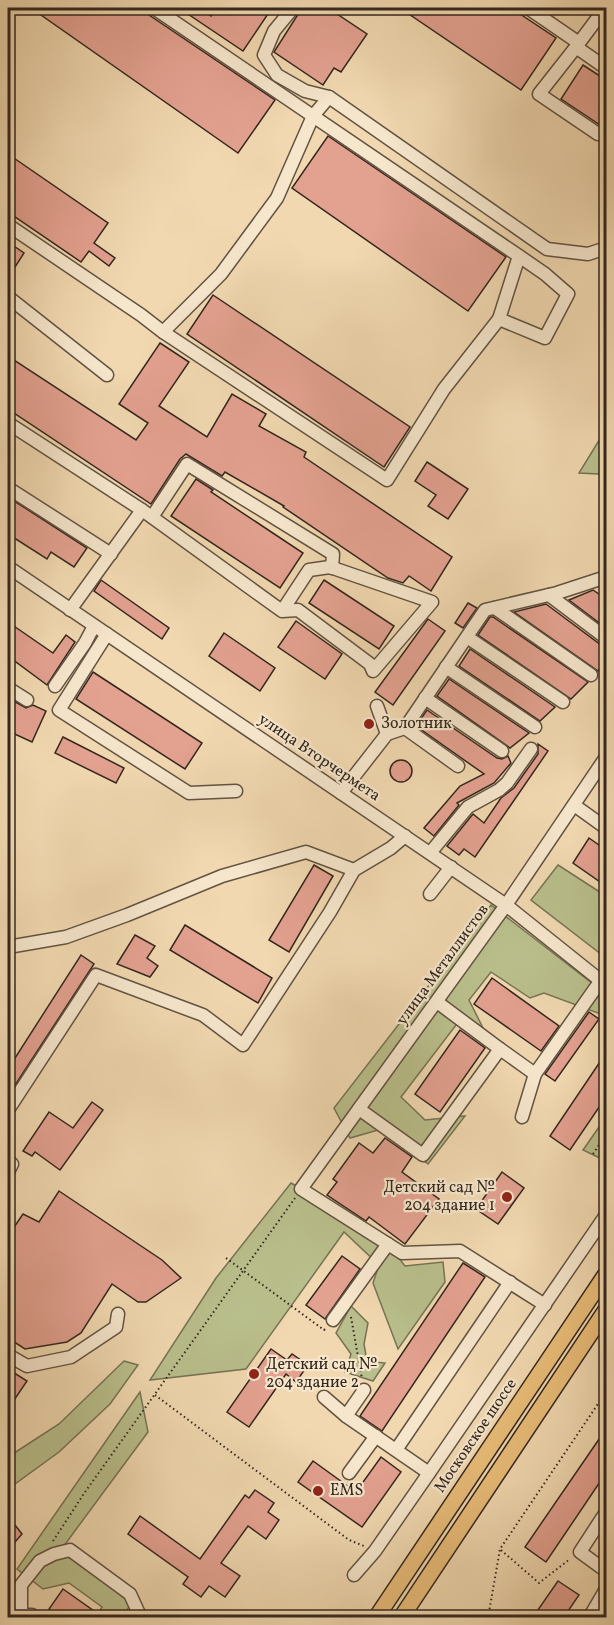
<svg xmlns="http://www.w3.org/2000/svg" width="614" height="1625" viewBox="0 0 614 1625" font-family="Vollkorn,serif">
	<rect width="100%" height="100%" fill="#f1d8b0"/>
	<filter id="stains"><feTurbulence type="fractalNoise" baseFrequency=".00333" numOctaves="4"/><feColorMatrix values="0 0 0 0 .2 0 0 0 0 .09 0 0 0 0 .02 0 0 0 .5 -.17"/></filter>
	<radialGradient id="worn" r=".72"><stop offset=".6" stop-color="#630" stop-opacity="0"/><stop offset="1" stop-color="#630" stop-opacity=".3"/></radialGradient>
	<g fill="#b9bf8c" stroke="#767355" stroke-width="1.5">
		<polygon points="606,429 606,471 598,474 579,473"/>
		<polygon points="558,865 606,896 606,958 531,900"/>
		<polygon points="491,905 606,994 606,1016 544,993 530,998 491,972 469,1000 485,1032 456,1025 401,1097 425,1120 465,1116 428,1164 384,1132 378,1130 350,1138 334,1108"/>
		<polygon points="606,1117 606,1161 583,1150"/>
		<polygon points="291,1183 377,1231 405,1266 443,1262 445,1282 398,1349 373,1283 379,1265 344,1232 246,1369 150,1380 216,1278"/>
		<polygon points="351,1306 368,1323 364,1344 367,1361 385,1363 373,1381 345,1372 351,1354 336,1333"/>
		<polygon points="124,1361 138,1365 110,1404 59,1452 8,1489 8,1457 59,1424"/>
		<polygon points="140,1392 148,1432 63,1547 128,1596 131,1604 122,1617 96,1617 102,1607 69,1583 43,1589 17,1569"/>
	</g>
	<g fill="#e3a190" stroke="#33271e" stroke-width="1.5">
		<polygon points="31,8 143,8 149,15 275,100 238,153"/>
		<polygon points="179,8 198,8 211,16 217,8 272,8 243,51"/>
		<polygon points="302,8 328,8 367,34 341,72 334,68 323,85 274,52"/>
		<polygon points="400,8 511,8 556,38 521,90"/>
		<polygon points="583,65 606,80 606,133 603,127 561,99"/>
		<polygon points="328,136 506,257 468,311 292,188"/>
		<polygon points="8,154 108,223 94,243 115,258 109,266 89,251 81,262 8,212"/>
		<polygon points="8,242 24,253 8,278"/>
		<polygon points="213,295 410,427 384,467 187,334"/>
		<polygon points="160,343 189,362 159,406 207,437 232,394 266,414 259,426 306,452 304,457 452,557 431,591 409,576 403,583 388,578 283,507 284,506 225,472 222,476 186,454 180,459 151,504 8,409 8,364 11,358 136,440 148,423 119,404"/>
		<polygon points="427,462 468,489 448,519 428,506 436,495 415,481"/>
		<polygon points="196,479 213,490 211,492 303,553 280,588 171,516"/>
		<polygon points="8,497 87,548 74,567 51,552 47,559 8,534"/>
		<polygon points="101,580 169,628 162,639 94,591"/>
		<polygon points="324,580 394,626 379,649 309,603"/>
		<polygon points="593,590 606,599 606,628 569,600"/>
		<polygon points="468,603 477,608 463,628 455,623"/>
		<polygon points="546,604 601,645 606,646 606,660 598,671 514,612"/>
		<polygon points="490,617 493,617 588,682 571,699 478,635"/>
		<polygon points="428,619 445,631 393,705 375,692"/>
		<polygon points="296,621 342,654 325,679 278,647"/>
		<polygon points="8,622 53,653 66,635 75,642 47,685 8,656"/>
		<polygon points="224,633 275,668 260,691 209,656"/>
		<polygon points="470,649 555,707 540,721 459,666"/>
		<polygon points="93,672 202,743 185,769 76,699"/>
		<polygon points="449,679 529,733 510,748 437,696"/>
		<polygon points="12,700 26,708 33,705 46,711 32,742 8,731 8,710"/>
		<polygon points="427,710 497,758 502,759 508,756 511,763 494,783 457,803 459,805 434,836 424,828 460,786 484,774 416,726"/>
		<polygon points="63,737 124,768 116,783 55,753"/>
		<polygon points="538,744 548,751 475,857 464,849 459,855 447,846 473,814 484,823 501,798 514,788 538,754"/>
		<circle cx="401" cy="771" r="11"/>
		<polygon points="589,838 606,850 606,886 573,863"/>
		<polygon points="314,865 333,876 289,952 269,940"/>
		<polygon points="185,925 272,978 258,1003 170,950"/>
		<polygon points="135,935 155,946 147,958 158,966 150,977 117,964"/>
		<polygon points="81,955 94,964 8,1096 8,1069"/>
		<polygon points="492,978 559,1026 541,1051 474,1004"/>
		<polygon points="589,1012 599,1019 555,1081 545,1074"/>
		<polygon points="460,1030 485,1048 440,1112 415,1094"/>
		<polygon points="606,1053 606,1097 570,1150 550,1136"/>
		<polygon points="92,1102 103,1110 60,1170 35,1152 32,1156 23,1151 49,1112 73,1128"/>
		<polygon points="385,1138 412,1157 402,1172 439,1199 405,1244 369,1217 366,1221 327,1195 337,1182 333,1179 359,1143 373,1153"/>
		<polygon points="502,1172 524,1188 498,1224 476,1209"/>
		<polygon points="59,1191 162,1260 181,1278 146,1302 138,1302 112,1284 81,1333 67,1342 25,1349 8,1338 8,1236 23,1214 39,1222"/>
		<polygon points="342,1256 360,1269 325,1319 306,1305"/>
		<polygon points="463,1263 485,1277 382,1431 360,1416"/>
		<polygon points="271,1349 287,1360 292,1354 308,1365 296,1382 286,1374 249,1427 227,1412"/>
		<polygon points="8,1369 27,1381 8,1409"/>
		<polygon points="606,1429 606,1473 546,1562 525,1547"/>
		<polygon points="381,1457 401,1472 362,1527 298,1482 313,1461 356,1492"/>
		<polygon points="255,1490 274,1503 268,1512 279,1520 266,1539 248,1526 221,1563 240,1576 225,1597 209,1586 201,1597 183,1584 188,1577 128,1534 140,1516 200,1559 245,1495 249,1498"/>
		<polygon points="8,1516 22,1534 8,1550"/>
		<polygon points="558,1581 579,1595 564,1617 533,1617"/>
		<polygon points="63,1589 94,1611 89,1617 60,1617 49,1609"/>
	</g>
	<g fill="none" stroke-linecap="round" stroke-linejoin="round">
		<defs>
			<g id="minor">
				<polyline points="154,8 519,256 545,274 568,294 545,338 499,319 519,256"/>
				<polyline points="293,8 274,31 264,55 277,75 305,91 329,97 547,249 588,254 606,248"/>
				<polyline points="528,8 579,43"/>
				<polyline points="605,8 576,47 606,68"/>
				<polyline points="576,47 539,94 598,134"/>
				<polyline points="8,225 141,315 163,332 221,274 277,198 313,116 329,97"/>
				<polyline points="8,297 107,375"/>
				<polyline points="163,332 387,480 444,389 499,319"/>
				<polyline points="8,423 142,510"/>
				<polyline points="8,488 111,554"/>
				<polyline points="152,517 187,464 333,554 332,568"/>
				<polyline points="8,567 506,905 606,985"/>
				<polyline points="549,595 606,638"/>
				<polyline points="495,608 591,675"/>
				<polyline points="70,610 142,510 282,611 309,570 330,567 432,602 373,671 370,664 298,610 282,611"/>
				<polyline points="107,634 59,710 189,793 236,791"/>
				<polyline points="467,637 563,702"/>
				<polyline points="446,667 535,727"/>
				<polyline points="55,686 85,643 94,626"/>
				<polyline points="8,688 27,700"/>
				<polyline points="425,698 502,751"/>
				<polyline points="377,706 387,734"/>
				<polyline points="405,728 485,610 557,593 606,577"/>
				<polyline points="341,793 387,734 405,728 458,766"/>
				<polyline points="574,805 606,828"/>
				<polyline points="430,853 468,807 499,790 507,783 531,749"/>
				<polyline points="430,894 451,867"/>
				<polyline points="8,947 66,937 127,915 222,876 306,852 354,870"/>
				<polyline points="500,1049 535,1074 606,973"/>
				<polyline points="359,1109 423,1155 500,1049 437,1002"/>
				<polyline points="8,1110 96,975 203,1015 243,1045 330,912 354,870 391,848 405,836"/>
				<polyline points="522,1117 535,1074"/>
				<polyline points="8,1161 12,1164 8,1172"/>
				<polyline points="545,1305 460,1251 402,1253 301,1189 506,905 606,757"/>
				<polyline points="333,1320 388,1244"/>
				<polyline points="8,1355 27,1366 71,1357 116,1327 118,1314"/>
				<polyline points="364,1390 346,1416 429,1473"/>
				<polyline points="324,1397 346,1416"/>
				<polyline points="396,1450 510,1282"/>
				<polyline points="349,1473 376,1436"/>
				<polyline points="606,1512 580,1552 606,1571"/>
				<polyline points="354,1575 375,1551 429,1473 606,1215"/>
				<polyline points="21,1615 32,1615 35,1618"/>
				<polyline points="19,1618 21,1615 21,1585 40,1561 54,1554 70,1550 130,1594 141,1618"/>
				<polyline points="589,1618 606,1589"/>
			</g>
			<g id="major">
				<polyline points="376,1618 606,1274"/>
				<polyline points="401,1618 606,1310"/>
			</g>
		</defs>
		<use href="#minor" stroke="#625342" stroke-width="15"/>
		<use href="#major" stroke="#33271e" stroke-width="18"/>
		<g stroke="#33271e" stroke-width="2" stroke-dasharray="1.5 3" stroke-linecap="butt">
			<polyline points="593,1154 606,1134"/>
			<polyline points="226,1258 324,1330 325,1329"/>
			<polyline points="351,1317 362,1379"/>
			<polyline points="155,1395 349,1540 364,1546"/>
			<polyline points="53,1541 85,1492 295,1198"/>
			<polyline points="501,1550 539,1583 570,1559"/>
			<polyline points="488,1618 500,1549 606,1392"/>
		</g>
		<use href="#minor" stroke="#f6e6cc" stroke-width="12"/>
		<use href="#major" stroke="#e8bc78" stroke-width="15"/>
	</g>
	<g fill="#8f2418" stroke="#f6e6cc" stroke-width="2">
		<circle cx="369" cy="724" r="6"/>
		<circle cx="507" cy="1197" r="6"/>
		<circle cx="254" cy="1374" r="6"/>
		<circle cx="318" cy="1491" r="6"/>
	</g>
	<g text-anchor="middle" dominant-baseline="central" stroke-width="4.5" stroke-linejoin="round" paint-order="stroke">
		<g font-size="16" fill="#33271e" stroke="#f6e6cc" text-anchor="start">
			<text x="381" y="724">Золотник</text>
			<text x="495" y="1188" text-anchor="end">Детский сад №<tspan x="495" dy="18">204 здание 1</tspan></text>
			<text x="266" y="1365">Детский сад №<tspan x="266" dy="18">204 здание 2</tspan></text>
			<text x="330" y="1491">EMS</text>
		</g>
		<g font-size="16" fill="#33271e" stroke="#f6e6cc">
			<text transform="translate(319 758) rotate(34)">улица Вторчермета</text>
			<text transform="translate(443 965) rotate(-54)">улица Металлистов</text>
			<text transform="translate(476 1436) rotate(-56)">Московское шоссе</text>
		</g>
	</g>
	<rect width="614" height="1625" fill="none" stroke="#f1d8b0" stroke-width="30"/>
	<rect x="9" y="9" width="596" height="1607" fill="none" stroke="#33271e" stroke-width="3"/>
	<rect x="15" y="15" width="584" height="1595" fill="none" stroke="#33271e" stroke-width="1.5"/>
	<rect width="100%" height="100%" filter="url(#stains)"/>
	<rect width="100%" height="100%" fill="url(#worn)"/>
</svg>
